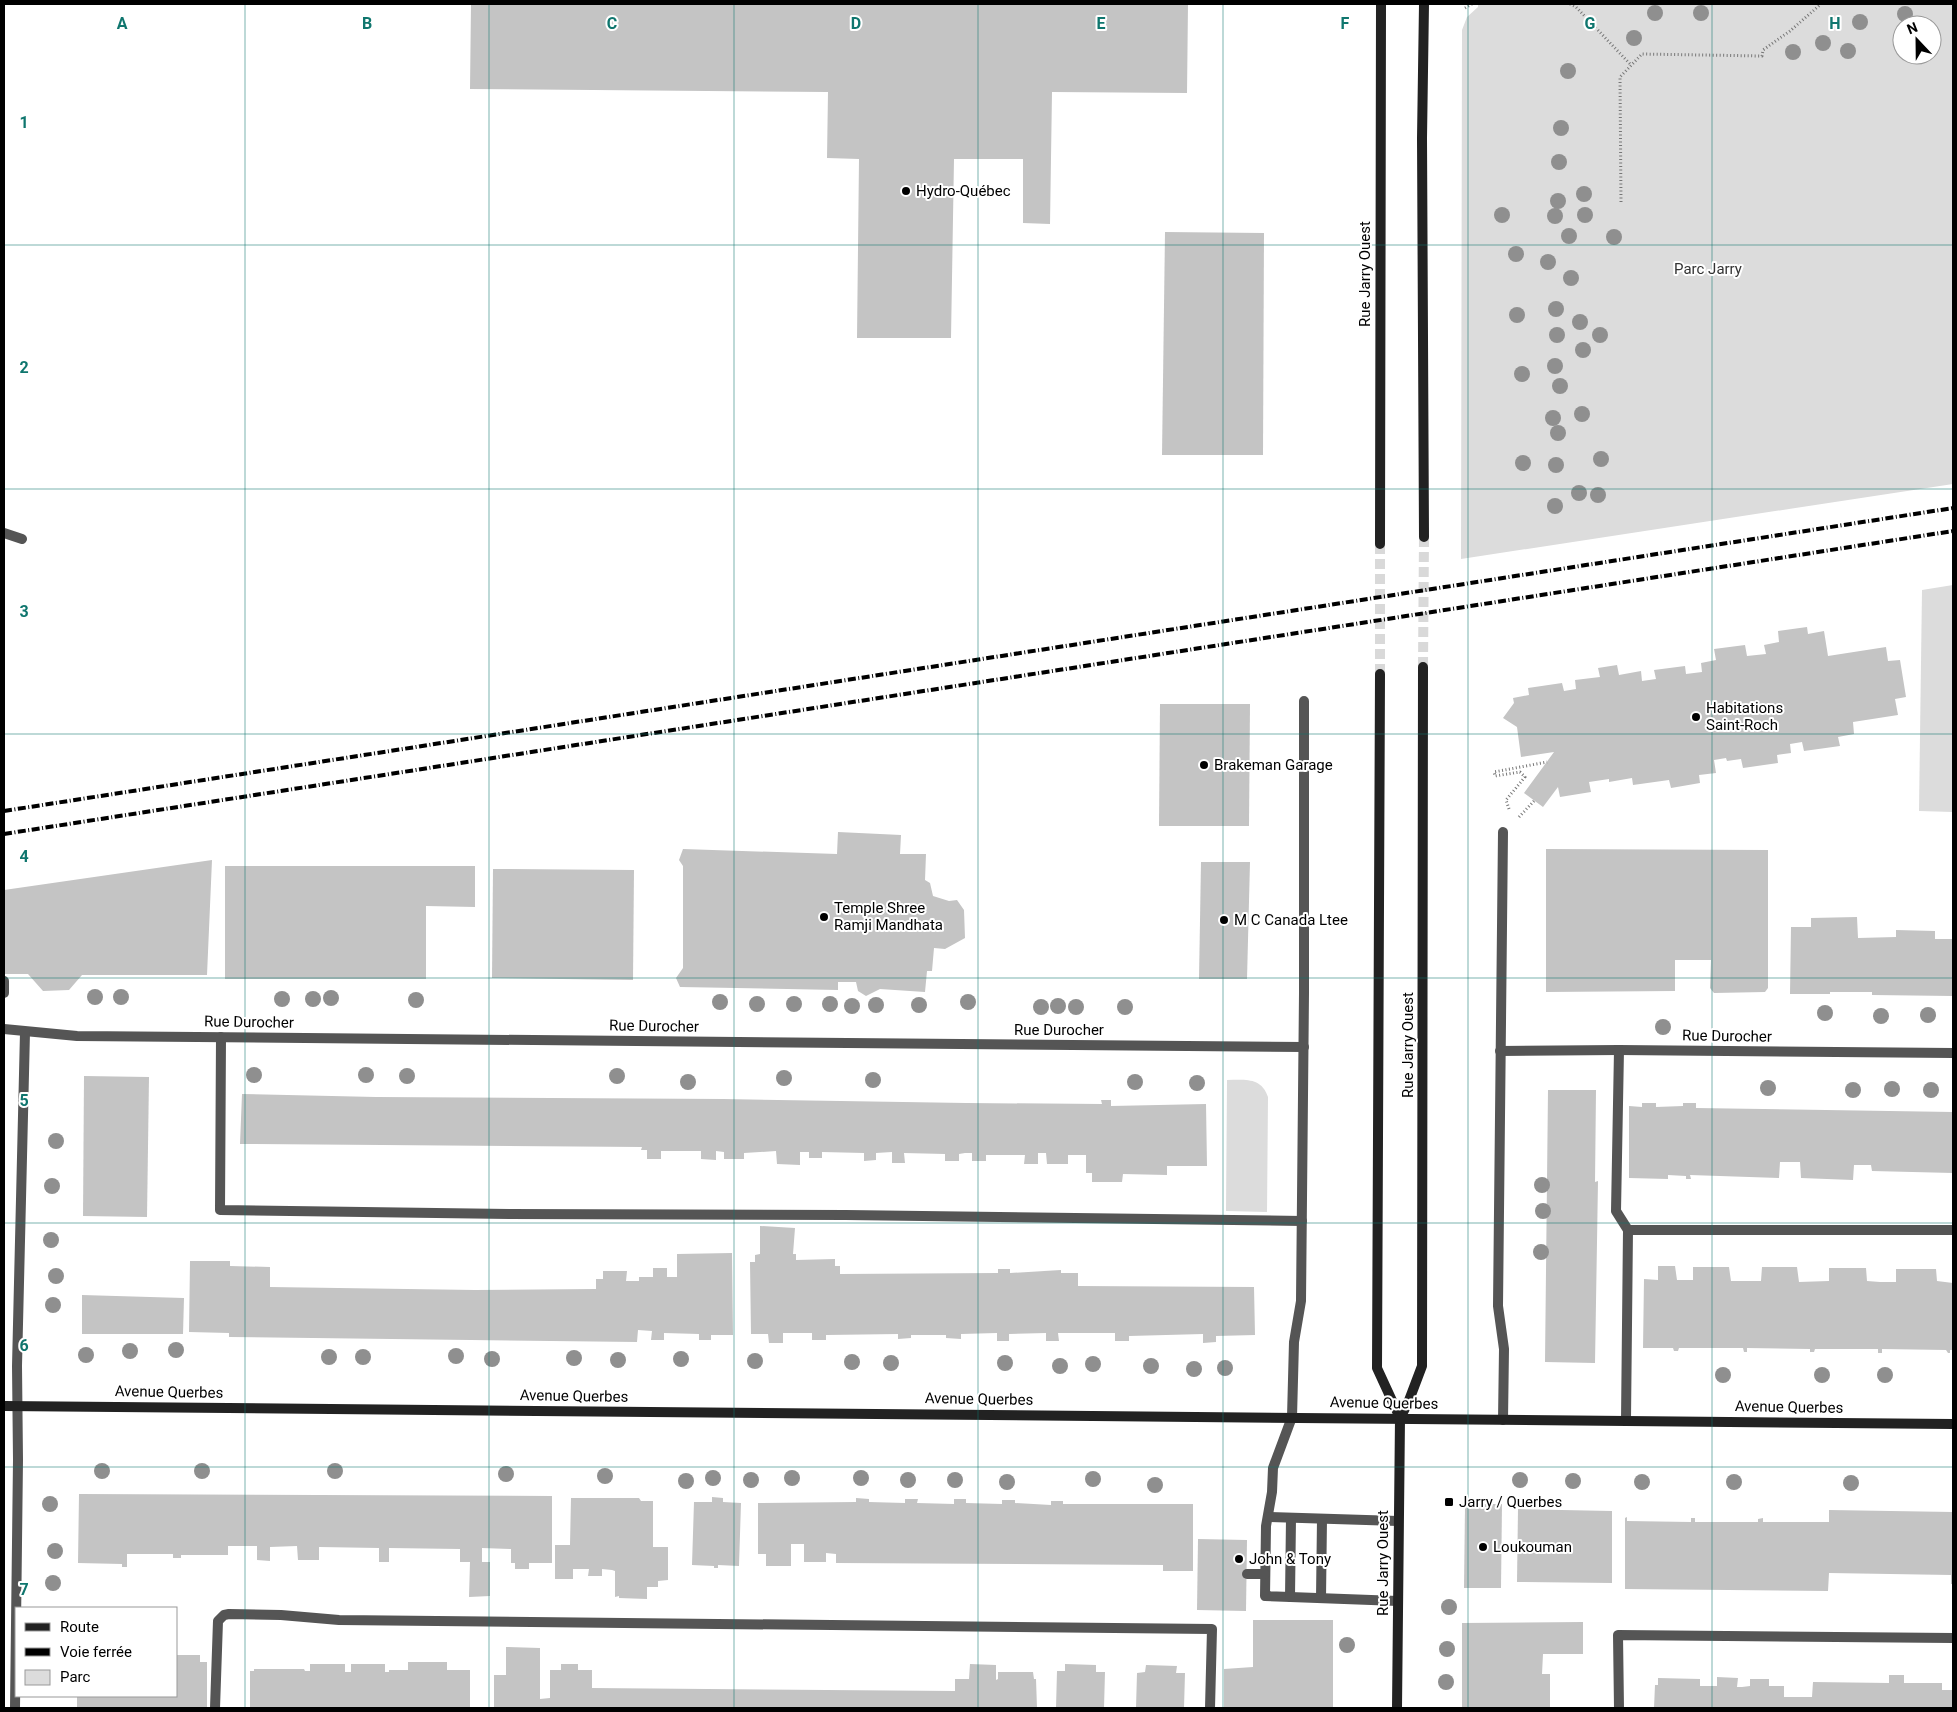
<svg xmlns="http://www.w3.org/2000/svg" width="1957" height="1712" viewBox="0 0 1957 1712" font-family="Roboto,sans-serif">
	<rect width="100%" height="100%" fill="#fff"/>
	<g fill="#dcdcdc" fill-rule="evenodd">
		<path d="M 1478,4 L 1953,4 L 1953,484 L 1461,559 L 1462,30 L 1467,17 L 1478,7 ZM 1902,25 L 1932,25 L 1932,55 L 1902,55 Z"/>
		<polygon points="1953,585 1953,812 1919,811 1922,590"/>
		<path d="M 1227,1080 C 1245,1080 1261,1077 1268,1097 L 1267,1212 L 1226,1211 Z"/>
	</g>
	<g fill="#c4c4c4">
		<polygon points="471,4 1188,4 1187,93 1052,92 1050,224 1023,223 1023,159 954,159 951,338 857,338 859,159 827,158 828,92 470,89"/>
		<polygon points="1165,232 1264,233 1263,455 1162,455"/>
		<polygon points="1807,627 1808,634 1824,631 1828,656 1886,647 1888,661 1900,660 1906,697 1895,699 1898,715 1853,722 1854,734 1838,737 1840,746 1804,751 1802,742 1790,744 1791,753 1777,755 1778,763 1743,768 1741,759 1727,761 1726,758 1714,760 1716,773 1699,775 1700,783 1671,788 1669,780 1633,785 1632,778 1609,782 1609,779 1589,782 1591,792 1560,797 1558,787 1543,807 1524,793 1554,752 1521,757 1517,727 1503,718 1514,703 1513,698 1529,695 1528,688 1562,683 1564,691 1576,689 1575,680 1600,677 1598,668 1617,665 1619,675 1641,671 1642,681 1656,679 1654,670 1685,666 1686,674 1702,672 1701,663 1716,660 1714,649 1745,645 1747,656 1766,654 1764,645 1779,642 1778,631"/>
		<polygon points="1160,704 1250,704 1249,826 1159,826"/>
		<polygon points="838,832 901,835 900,854 926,854 925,880 930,883 933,896 949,901 957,900 964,910 965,938 945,949 934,948 932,971 927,971 925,992 880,989 866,996 858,991 856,982 838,982 838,990 680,987 676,978 683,968 683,866 679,860 683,849 837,854"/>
		<polygon points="1546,849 1768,850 1768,988 1765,992 1714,993 1710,988 1711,960 1675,960 1675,991 1546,992"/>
		<polygon points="212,860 207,975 82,975 69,990 43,991 28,974 4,974 4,890"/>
		<polygon points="1201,862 1250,862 1247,979 1199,979"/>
		<polygon points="225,866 475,866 475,907 426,906 426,979 225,979"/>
		<polygon points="493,869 634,870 633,980 492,978"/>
		<polygon points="1857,917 1858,938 1896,937 1896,930 1935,931 1935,939 1953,939 1953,996 1872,995 1872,992 1830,992 1830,994 1790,994 1791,927 1811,927 1811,918"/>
		<polygon points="84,1076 149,1077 147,1217 83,1216"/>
		<polygon points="1548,1090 1596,1090 1595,1182 1598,1181 1595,1363 1545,1362"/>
		<polygon points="242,1094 376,1097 723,1099 966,1103 1102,1104 1101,1100 1111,1100 1111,1106 1206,1104 1207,1166 1167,1166 1167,1175 1123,1174 1122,1182 1092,1182 1092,1173 1086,1173 1086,1155 1068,1155 1068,1164 1047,1164 1046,1153 1038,1153 1038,1164 1024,1164 1025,1155 986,1155 986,1161 972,1161 972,1153 965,1153 959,1154 959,1161 945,1161 945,1154 904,1153 905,1163 892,1163 892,1152 876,1153 876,1160 864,1161 864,1153 822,1152 822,1158 809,1158 809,1152 800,1152 800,1165 777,1164 776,1151 744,1153 744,1159 724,1159 724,1152 716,1151 716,1160 701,1159 701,1151 661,1151 661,1159 647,1159 647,1150 641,1150 642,1147 240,1144"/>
		<polygon points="1642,1103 1656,1103 1656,1107 1683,1106 1683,1103 1696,1103 1696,1108 1953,1112 1953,1173 1872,1171 1871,1165 1854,1165 1853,1180 1801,1178 1800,1162 1780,1162 1779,1178 1690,1175 1691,1179 1686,1179 1686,1176 1668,1175 1668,1179 1629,1178 1629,1106 1642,1107"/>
		<polygon points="760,1226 795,1228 793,1254 796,1254 796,1260 835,1259 835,1266 840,1266 840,1274 998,1273 998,1269 1010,1269 1010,1273 1061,1270 1061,1273 1078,1273 1078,1286 1254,1287 1255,1335 1216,1336 1216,1342 1203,1343 1203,1334 1129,1336 1129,1341 1115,1341 1115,1333 1058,1333 1059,1341 1046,1341 1046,1333 1009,1334 1009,1341 997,1341 997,1333 961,1334 961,1339 946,1338 946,1335 911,1335 911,1338 898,1339 898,1334 826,1335 826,1340 812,1340 812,1333 783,1333 783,1343 769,1343 768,1334 751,1334 750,1262 755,1262 755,1255 760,1254"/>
		<polygon points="732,1253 733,1335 711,1335 711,1340 699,1340 699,1334 664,1333 664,1340 651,1340 652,1331 638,1330 637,1342 229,1337 229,1333 189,1332 190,1261 230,1261 230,1266 270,1267 270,1287 475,1290 596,1289 596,1279 603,1279 603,1271 627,1271 626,1281 639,1281 639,1277 653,1277 653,1268 667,1268 667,1277 677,1277 677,1254"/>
		<polygon points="1658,1266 1675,1266 1677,1280 1693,1280 1693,1267 1729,1267 1731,1281 1761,1281 1762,1267 1797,1267 1799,1282 1829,1281 1829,1268 1866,1268 1867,1281 1880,1282 1896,1282 1896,1269 1936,1269 1937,1281 1953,1283 1953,1350 1950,1350 1950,1353 1948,1353 1946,1350 1882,1349 1882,1353 1878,1353 1878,1349 1815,1349 1814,1352 1810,1352 1810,1349 1747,1348 1747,1352 1744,1352 1743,1348 1679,1348 1678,1351 1674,1351 1673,1348 1643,1348 1644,1279 1658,1280"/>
		<polygon points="82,1295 184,1298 183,1334 82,1334"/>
		<polygon points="79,1494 552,1496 552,1563 529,1563 529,1569 515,1569 515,1563 511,1563 511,1549 482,1548 482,1562 490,1562 490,1596 469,1597 470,1562 460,1562 460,1549 389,1548 389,1562 379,1562 379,1548 319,1547 319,1560 298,1560 297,1546 270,1547 270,1561 257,1560 257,1546 228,1546 228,1555 181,1555 181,1558 173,1558 173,1554 127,1554 127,1567 122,1567 122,1564 78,1563"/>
		<polygon points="712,1497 723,1498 723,1502 741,1503 739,1566 718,1565 718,1568 714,1568 714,1566 692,1565 694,1502 712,1502"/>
		<polygon points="571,1498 639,1498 641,1501 653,1501 653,1547 668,1547 668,1580 658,1581 658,1587 647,1587 647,1599 619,1598 619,1596 615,1597 615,1571 612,1570 602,1569 602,1576 588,1576 589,1569 573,1569 573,1579 555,1579 555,1545 570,1545"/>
		<polygon points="856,1498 869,1499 869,1502 905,1503 905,1499 918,1499 917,1503 954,1504 954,1499 966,1499 966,1503 1002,1504 1002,1500 1015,1500 1015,1503 1051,1505 1051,1501 1063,1501 1063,1504 1193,1504 1193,1571 1163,1571 1163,1565 836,1563 836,1554 826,1553 826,1562 804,1562 804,1544 791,1544 791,1566 766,1566 766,1554 758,1554 758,1503 856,1502"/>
		<polygon points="1469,1504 1502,1504 1501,1588 1464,1588 1465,1507"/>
		<polygon points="1518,1509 1612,1511 1612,1583 1517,1582"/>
		<polygon points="1829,1510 1953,1512 1953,1584 1951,1584 1951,1575 1829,1573 1828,1591 1625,1589 1625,1518 1627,1517 1627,1521 1691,1522 1691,1518 1695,1518 1695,1522 1758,1522 1758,1519 1763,1518 1763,1522 1829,1522"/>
		<polygon points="1198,1539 1247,1540 1246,1611 1197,1610"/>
		<polygon points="1253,1620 1333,1620 1333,1708 1224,1708 1224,1669 1253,1667"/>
		<polygon points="1583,1622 1583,1654 1543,1654 1542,1674 1550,1674 1550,1708 1462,1708 1462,1623"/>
		<polygon points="506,1647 540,1648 540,1699 550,1698 550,1670 561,1670 561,1664 578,1664 578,1670 592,1670 592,1688 955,1691 955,1679 969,1679 970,1664 996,1665 996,1680 998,1679 998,1672 1033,1672 1034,1679 1036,1679 1037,1708 494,1708 494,1675 506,1675"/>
		<polygon points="176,1655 200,1655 200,1662 207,1662 207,1708 77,1708 77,1696 176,1696"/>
		<polygon points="408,1662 447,1662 447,1670 470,1670 470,1708 250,1708 250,1671 254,1671 254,1669 304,1669 305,1671 310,1671 310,1664 345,1664 345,1672 351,1672 351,1664 385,1664 385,1672 389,1672 389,1670 408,1670"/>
		<polygon points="1065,1664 1096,1665 1096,1672 1105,1672 1104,1708 1056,1708 1057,1671 1065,1671"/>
		<polygon points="1146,1665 1177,1666 1176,1673 1185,1673 1184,1708 1136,1708 1137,1673 1145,1672"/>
		<polygon points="1889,1675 1904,1675 1904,1683 1942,1683 1942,1690 1953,1690 1953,1708 1654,1708 1655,1685 1658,1685 1658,1678 1700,1679 1700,1686 1717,1686 1717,1677 1738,1678 1737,1687 1742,1687 1750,1686 1750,1679 1769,1679 1769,1686 1784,1686 1784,1697 1812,1697 1813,1682 1889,1683"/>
	</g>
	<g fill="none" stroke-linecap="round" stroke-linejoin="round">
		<g stroke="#d9d9d9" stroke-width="10" stroke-dasharray="10 5" stroke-linecap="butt">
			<polyline points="1423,667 1424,537"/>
			<polyline points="1380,674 1380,544"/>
		</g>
		<g stroke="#777" stroke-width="3" stroke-dasharray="1 2.5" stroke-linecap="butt">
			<polyline points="1570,4 1576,7 1631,65"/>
			<polyline points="1465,8 1472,4"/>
			<polyline points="1621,202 1620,77 1642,54 1762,56 1763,50 1790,31 1821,4"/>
			<polyline points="1509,809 1506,800 1525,777 1520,772 1495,776 1494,772 1547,762"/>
			<polyline points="1519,817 1534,801"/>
		</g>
		<g stroke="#555" stroke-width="10">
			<polyline points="4,533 22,539"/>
			<polyline points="4,993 4,981"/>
			<polyline points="221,1037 220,1210 509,1214 846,1215 1302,1221"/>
			<polyline points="1619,1050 1616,1211 1628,1230 1626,1420"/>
			<polyline points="1628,1230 1953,1230"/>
			<polyline points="1292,1417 1273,1468 1272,1492 1266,1526 1265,1596 1398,1601"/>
			<polyline points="1269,1517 1398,1521"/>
			<polyline points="1247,1574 1265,1574"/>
			<polyline points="1290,1597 1291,1518"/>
			<polyline points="1321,1598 1322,1519"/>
			<polyline points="215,1708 218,1621 224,1615 229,1614 281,1615 339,1620 1212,1629 1210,1708"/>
			<polyline points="1619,1708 1618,1635 1953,1638"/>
		</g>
		<g stroke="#555" stroke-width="10">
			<polyline points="4,1029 77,1036 1304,1047"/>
			<polyline points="1500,1051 1619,1050 1953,1053"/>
			<polyline points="1292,1417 1294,1342 1301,1301 1304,993 1304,701"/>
			<polyline points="1503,1420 1504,1349 1498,1306 1503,832"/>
			<polyline points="15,1708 18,1460 17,1366 25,1032"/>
		</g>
		<g stroke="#222" stroke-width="10">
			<polyline points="1424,537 1422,138 1424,4"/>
			<polyline points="1380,544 1381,4"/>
			<polyline points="1380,674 1377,1368 1400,1418 1397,1708"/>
			<polyline points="4,1406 1953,1424"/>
			<polyline points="1400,1418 1408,1403 1422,1366 1423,667"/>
		</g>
		<g stroke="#000" stroke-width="4" stroke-dasharray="8 2.5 1 2.5" stroke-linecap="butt">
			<polyline points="4,811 1953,508"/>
			<polyline points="4,834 1953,531"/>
		</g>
	</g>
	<g fill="#8f8f8f">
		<circle cx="1655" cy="13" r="8"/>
		<circle cx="1701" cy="13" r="8"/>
		<circle cx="1905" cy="14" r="8"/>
		<circle cx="1860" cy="22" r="8"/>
		<circle cx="1634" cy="38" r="8"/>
		<circle cx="1823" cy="43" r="8"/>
		<circle cx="1848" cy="51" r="8"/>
		<circle cx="1793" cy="52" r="8"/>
		<circle cx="1568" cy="71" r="8"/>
		<circle cx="1561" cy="128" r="8"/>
		<circle cx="1559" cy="162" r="8"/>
		<circle cx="1584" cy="194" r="8"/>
		<circle cx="1558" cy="201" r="8"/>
		<circle cx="1502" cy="215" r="8"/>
		<circle cx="1585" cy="215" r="8"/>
		<circle cx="1555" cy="216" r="8"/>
		<circle cx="1569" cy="236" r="8"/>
		<circle cx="1614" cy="237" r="8"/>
		<circle cx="1516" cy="254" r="8"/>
		<circle cx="1548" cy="262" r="8"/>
		<circle cx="1571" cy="278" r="8"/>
		<circle cx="1556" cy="309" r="8"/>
		<circle cx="1517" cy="315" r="8"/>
		<circle cx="1580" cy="322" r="8"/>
		<circle cx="1557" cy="335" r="8"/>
		<circle cx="1600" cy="335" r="8"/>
		<circle cx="1583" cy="350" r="8"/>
		<circle cx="1555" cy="366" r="8"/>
		<circle cx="1522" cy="374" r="8"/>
		<circle cx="1560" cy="386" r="8"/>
		<circle cx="1582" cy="414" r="8"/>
		<circle cx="1553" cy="418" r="8"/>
		<circle cx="1558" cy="433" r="8"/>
		<circle cx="1601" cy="459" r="8"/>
		<circle cx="1523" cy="463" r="8"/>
		<circle cx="1556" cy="465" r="8"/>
		<circle cx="1579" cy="493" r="8"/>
		<circle cx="1598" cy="495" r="8"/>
		<circle cx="1555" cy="506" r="8"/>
		<circle cx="95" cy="997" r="8"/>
		<circle cx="121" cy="997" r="8"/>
		<circle cx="331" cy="998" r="8"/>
		<circle cx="282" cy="999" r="8"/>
		<circle cx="313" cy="999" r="8"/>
		<circle cx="416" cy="1000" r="8"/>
		<circle cx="720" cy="1002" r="8"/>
		<circle cx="968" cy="1002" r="8"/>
		<circle cx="757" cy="1004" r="8"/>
		<circle cx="794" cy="1004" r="8"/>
		<circle cx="830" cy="1004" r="8"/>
		<circle cx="876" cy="1005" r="8"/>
		<circle cx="919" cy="1005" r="8"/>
		<circle cx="852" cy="1006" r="8"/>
		<circle cx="1058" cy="1006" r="8"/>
		<circle cx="1041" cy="1007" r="8"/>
		<circle cx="1076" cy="1007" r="8"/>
		<circle cx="1125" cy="1007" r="8"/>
		<circle cx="1825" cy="1013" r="8"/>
		<circle cx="1928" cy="1015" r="8"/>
		<circle cx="1881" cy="1016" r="8"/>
		<circle cx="1663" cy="1027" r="8"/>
		<circle cx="254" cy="1075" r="8"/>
		<circle cx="366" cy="1075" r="8"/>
		<circle cx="407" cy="1076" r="8"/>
		<circle cx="617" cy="1076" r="8"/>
		<circle cx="784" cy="1078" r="8"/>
		<circle cx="873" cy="1080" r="8"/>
		<circle cx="688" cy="1082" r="8"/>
		<circle cx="1135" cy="1082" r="8"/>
		<circle cx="1197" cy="1083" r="8"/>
		<circle cx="1768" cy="1088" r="8"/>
		<circle cx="1892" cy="1089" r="8"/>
		<circle cx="1853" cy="1090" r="8"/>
		<circle cx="1931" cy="1090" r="8"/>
		<circle cx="56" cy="1141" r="8"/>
		<circle cx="1542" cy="1185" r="8"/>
		<circle cx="52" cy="1186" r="8"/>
		<circle cx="1543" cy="1211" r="8"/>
		<circle cx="51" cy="1240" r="8"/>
		<circle cx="1541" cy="1252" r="8"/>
		<circle cx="56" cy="1276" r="8"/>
		<circle cx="53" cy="1305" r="8"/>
		<circle cx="176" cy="1350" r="8"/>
		<circle cx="130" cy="1351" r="8"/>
		<circle cx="86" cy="1355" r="8"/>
		<circle cx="456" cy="1356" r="8"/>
		<circle cx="329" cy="1357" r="8"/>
		<circle cx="363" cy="1357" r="8"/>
		<circle cx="574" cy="1358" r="8"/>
		<circle cx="492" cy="1359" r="8"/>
		<circle cx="681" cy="1359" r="8"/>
		<circle cx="618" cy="1360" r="8"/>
		<circle cx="755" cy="1361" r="8"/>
		<circle cx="852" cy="1362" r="8"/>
		<circle cx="891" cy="1363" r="8"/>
		<circle cx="1005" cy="1363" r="8"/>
		<circle cx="1093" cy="1364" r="8"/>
		<circle cx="1060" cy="1366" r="8"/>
		<circle cx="1151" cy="1366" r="8"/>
		<circle cx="1225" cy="1368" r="8"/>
		<circle cx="1194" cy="1369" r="8"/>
		<circle cx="1723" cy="1375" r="8"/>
		<circle cx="1822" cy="1375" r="8"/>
		<circle cx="1885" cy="1375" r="8"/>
		<circle cx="102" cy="1471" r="8"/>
		<circle cx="202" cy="1471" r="8"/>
		<circle cx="335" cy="1471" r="8"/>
		<circle cx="506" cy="1474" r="8"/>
		<circle cx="605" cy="1476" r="8"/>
		<circle cx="713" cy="1478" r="8"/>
		<circle cx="792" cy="1478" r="8"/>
		<circle cx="861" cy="1478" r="8"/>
		<circle cx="1093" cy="1479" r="8"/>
		<circle cx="751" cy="1480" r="8"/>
		<circle cx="908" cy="1480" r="8"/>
		<circle cx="955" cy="1480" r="8"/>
		<circle cx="1520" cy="1480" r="8"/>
		<circle cx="686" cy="1481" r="8"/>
		<circle cx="1573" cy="1481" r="8"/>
		<circle cx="1007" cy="1482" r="8"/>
		<circle cx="1642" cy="1482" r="8"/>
		<circle cx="1734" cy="1482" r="8"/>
		<circle cx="1851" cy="1483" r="8"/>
		<circle cx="1155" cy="1485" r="8"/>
		<circle cx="50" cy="1504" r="8"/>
		<circle cx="55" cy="1551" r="8"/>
		<circle cx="53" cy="1583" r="8"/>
		<circle cx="1449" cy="1607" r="8"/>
		<circle cx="1347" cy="1645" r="8"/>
		<circle cx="1447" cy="1649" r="8"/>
		<circle cx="1446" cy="1682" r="8"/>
	</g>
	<path fill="none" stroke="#0f766e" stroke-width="1" stroke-opacity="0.55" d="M 245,4 L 245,1708M 489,4 L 489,1708M 734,4 L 734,1708M 978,4 L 978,1708M 1223,4 L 1223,1708M 1468,4 L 1468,1708M 1712,4 L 1712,1708M 4,245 L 1953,245M 4,489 L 1953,489M 4,734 L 1953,734M 4,978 L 1953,978M 4,1223 L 1953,1223M 4,1467 L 1953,1467"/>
	<g fill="#000" stroke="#fff" stroke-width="2">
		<circle cx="906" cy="191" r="5"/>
		<circle cx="1696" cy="717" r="5"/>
		<circle cx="1204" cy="765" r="5"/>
		<circle cx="824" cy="917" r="5"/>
		<circle cx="1224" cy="920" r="5"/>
		<rect x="1444" y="1497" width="10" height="10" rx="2.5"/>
		<circle cx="1483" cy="1547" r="5"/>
		<circle cx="1239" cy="1559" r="5"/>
	</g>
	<g text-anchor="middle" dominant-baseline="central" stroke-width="4" stroke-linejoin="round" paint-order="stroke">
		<g font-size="15" fill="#000" stroke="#fff" text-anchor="start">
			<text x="916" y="191">Hydro-Québec</text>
			<text x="1706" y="708">Habitations<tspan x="1706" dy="17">Saint-Roch</tspan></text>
			<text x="1214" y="765">Brakeman Garage</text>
			<text x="834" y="908">Temple Shree<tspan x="834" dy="17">Ramji Mandhata</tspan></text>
			<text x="1234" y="920">M C Canada Ltee</text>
			<text x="1459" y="1502">Jarry / Querbes</text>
			<text x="1493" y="1547">Loukouman</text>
			<text x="1249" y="1559">John &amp; Tony</text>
		</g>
		<g font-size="15" fill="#333" stroke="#fff">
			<text x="1708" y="269">Parc Jarry</text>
		</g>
		<g font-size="15" fill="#000" stroke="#fff">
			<text transform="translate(1365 274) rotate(-90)">Rue Jarry Ouest</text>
			<text transform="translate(249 1022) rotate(1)">Rue Durocher</text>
			<text transform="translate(654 1026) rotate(1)">Rue Durocher</text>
			<text x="1059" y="1030">Rue Durocher</text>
			<text transform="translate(1727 1036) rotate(1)">Rue Durocher</text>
			<text transform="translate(1408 1045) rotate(-90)">Rue Jarry Ouest</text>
			<text transform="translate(169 1392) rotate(1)">Avenue Querbes</text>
			<text transform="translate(574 1396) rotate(1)">Avenue Querbes</text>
			<text transform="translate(979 1399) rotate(1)">Avenue Querbes</text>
			<text transform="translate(1384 1403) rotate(1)">Avenue Querbes</text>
			<text transform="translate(1789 1407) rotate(1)">Avenue Querbes</text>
			<text transform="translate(1383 1563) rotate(-90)">Rue Jarry Ouest</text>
		</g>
	</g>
	<g font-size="16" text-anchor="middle" font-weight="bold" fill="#0f766e" stroke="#fff" stroke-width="4" stroke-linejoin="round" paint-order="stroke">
		<text x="122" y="29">A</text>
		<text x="367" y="29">B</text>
		<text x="612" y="29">C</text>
		<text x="856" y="29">D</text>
		<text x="1101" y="29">E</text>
		<text x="1345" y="29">F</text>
		<text x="1590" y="29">G</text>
		<text x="1835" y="29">H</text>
		<text x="24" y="128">1</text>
		<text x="24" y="373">2</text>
		<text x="24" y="617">3</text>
		<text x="24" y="862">4</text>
		<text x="24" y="1106">5</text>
		<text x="24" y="1351">6</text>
		<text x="24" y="1595">7</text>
	</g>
	<rect width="1957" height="1712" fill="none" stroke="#000000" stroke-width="10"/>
	<rect x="15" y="1607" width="162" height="90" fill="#ffffff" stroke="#999999"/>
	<rect x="25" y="1623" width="25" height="8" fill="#222222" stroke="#999999"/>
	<text x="60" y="1632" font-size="15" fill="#000000">Route</text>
	<rect x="25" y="1648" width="25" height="8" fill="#000000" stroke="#999999"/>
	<text x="60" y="1657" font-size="15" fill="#000000">Voie ferrée</text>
	<rect x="25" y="1670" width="25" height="15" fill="#dcdcdc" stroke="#999999"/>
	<text x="60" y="1682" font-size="15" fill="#000000">Parc</text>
	<g transform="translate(1917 40) rotate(338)"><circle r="24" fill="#ffffff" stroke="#999999"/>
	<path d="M0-4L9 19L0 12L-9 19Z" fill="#000000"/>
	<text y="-8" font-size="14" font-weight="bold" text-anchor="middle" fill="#000000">N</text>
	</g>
</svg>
